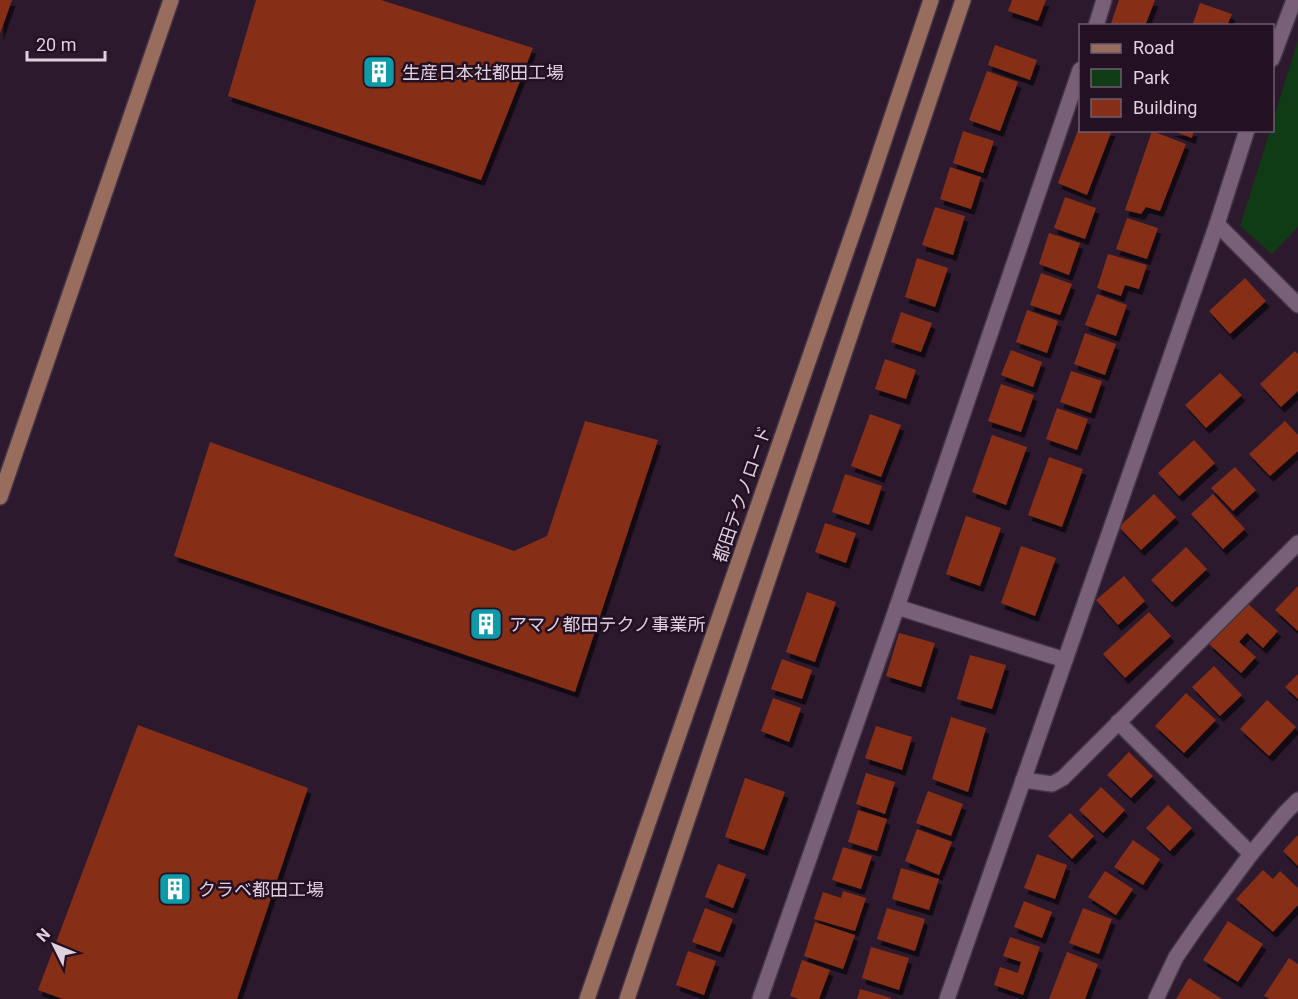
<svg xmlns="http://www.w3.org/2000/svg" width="1298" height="999" viewBox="0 0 1298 999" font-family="Roboto,'Noto Sans JP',sans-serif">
	<defs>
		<filter id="shadow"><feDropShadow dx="3.5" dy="6" stdDeviation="0" flood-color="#0009"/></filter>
	</defs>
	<rect width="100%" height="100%" fill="#2d192d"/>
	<polygon fill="#103c15" points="1298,40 1298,227 1272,254 1240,226 1270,131 1272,130 1273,121"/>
	<g fill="#862e18" filter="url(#shadow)">
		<polygon points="0,0 12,0 0,34"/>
		<polygon points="256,0 381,0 533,48 481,180 228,96"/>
		<polygon points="1012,0 1046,0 1038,21 1008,11"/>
		<polygon points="1119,0 1155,0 1145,26 1110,26"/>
		<polygon points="1200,3 1232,14 1227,26 1192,26"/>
		<polygon points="995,45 1037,60 1030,80 988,65"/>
		<polygon points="987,71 1018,82 1000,131 969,120"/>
		<polygon points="1080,125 1080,130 1112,130 1087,195 1058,183"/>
		<polygon points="1170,130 1194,130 1192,138"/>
		<polygon points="963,131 994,141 983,173 953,163"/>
		<polygon points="1152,131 1186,144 1160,211 1146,207 1141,214 1125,210"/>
		<polygon points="950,167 981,177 971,209 940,199"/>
		<polygon points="1065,197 1096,208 1085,239 1054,228"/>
		<polygon points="935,207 965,216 953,255 922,245"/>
		<polygon points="1127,218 1158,228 1147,259 1116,249"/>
		<polygon points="1049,233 1080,243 1069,275 1039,264"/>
		<polygon points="1108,254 1147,265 1139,289 1125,285 1121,296 1097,288"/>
		<polygon points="917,258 948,268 935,307 905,297"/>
		<polygon points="1041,273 1072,284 1060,315 1030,305"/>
		<polygon points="1245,278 1266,301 1230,334 1209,311"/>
		<polygon points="1097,294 1127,305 1116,336 1085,325"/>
		<polygon points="1027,310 1058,321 1047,353 1016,342"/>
		<polygon points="901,312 932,323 921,352 891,342"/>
		<polygon points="1085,333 1116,344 1105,375 1074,364"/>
		<polygon points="1011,350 1042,362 1033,387 1001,375"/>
		<polygon points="1295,351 1298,354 1298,391 1281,407 1260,384"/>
		<polygon points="885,359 916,370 906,399 875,389"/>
		<polygon points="1071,371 1102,381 1091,413 1060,402"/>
		<polygon points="1220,373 1242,395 1206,428 1185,405"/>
		<polygon points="1001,384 1034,395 1021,432 988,421"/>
		<polygon points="1057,408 1088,419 1077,450 1046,439"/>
		<polygon points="870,414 901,425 881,477 851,466"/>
		<polygon points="585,421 658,440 575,692 174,556 210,442 514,551 547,536"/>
		<polygon points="1285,421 1298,435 1298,451 1270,476 1249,454"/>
		<polygon points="992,435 1027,447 1006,505 972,492"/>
		<polygon points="1194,440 1215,463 1179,496 1158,473"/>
		<polygon points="1049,457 1083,469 1062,527 1028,515"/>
		<polygon points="1235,467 1256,490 1233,511 1211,488"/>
		<polygon points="845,474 882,486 869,525 832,512"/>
		<polygon points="1154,494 1176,517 1141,550 1119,527"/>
		<polygon points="1213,494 1245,529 1223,549 1191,514"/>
		<polygon points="966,516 1001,528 980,586 946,574"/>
		<polygon points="825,523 856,533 846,563 815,552"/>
		<polygon points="1021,546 1056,558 1035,616 1001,603"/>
		<polygon points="1186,547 1207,569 1172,602 1151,580"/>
		<polygon points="1124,576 1145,601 1118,625 1096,600"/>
		<polygon points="1298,586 1298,631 1275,610"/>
		<polygon points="807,592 836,602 815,662 786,652"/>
		<polygon points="1247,603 1278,631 1263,648 1247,633 1239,642 1256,657 1241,673 1209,644"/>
		<polygon points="1149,612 1171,636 1125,678 1103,654"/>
		<polygon points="899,633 935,643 921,687 886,676"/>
		<polygon points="970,655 1006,665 992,709 957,699"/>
		<polygon points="782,659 812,670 802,699 771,689"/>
		<polygon points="1214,666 1242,695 1220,716 1192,687"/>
		<polygon points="1298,674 1298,699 1285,687"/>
		<polygon points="1186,693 1216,720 1184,753 1155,726"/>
		<polygon points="773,698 801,708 789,742 761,731"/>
		<polygon points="1267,700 1296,727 1269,756 1240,729"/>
		<polygon points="951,717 986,728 968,792 932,779"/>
		<polygon points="138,725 308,788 237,999 63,999 38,990"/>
		<polygon points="876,726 912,737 902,770 865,758"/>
		<polygon points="1129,752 1153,776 1131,798 1107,775"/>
		<polygon points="866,773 895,782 885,814 856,804"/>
		<polygon points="745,778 785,792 764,850 725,837"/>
		<polygon points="1101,787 1125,810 1103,833 1079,810"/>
		<polygon points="928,791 963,804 951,836 916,823"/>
		<polygon points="1168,805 1192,828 1170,851 1146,828"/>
		<polygon points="858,810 887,819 877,851 848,842"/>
		<polygon points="1070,813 1094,836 1072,859 1048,836"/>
		<polygon points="917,829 952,842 939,875 905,861"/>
		<polygon points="1298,835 1298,866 1283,851"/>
		<polygon points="1133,840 1160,859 1143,885 1114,867"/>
		<polygon points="843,847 872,856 861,889 832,880"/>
		<polygon points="1037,854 1067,865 1055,899 1024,888"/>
		<polygon points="718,864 746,874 733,908 705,897"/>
		<polygon points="901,868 939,879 929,910 892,899"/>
		<polygon points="1263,870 1273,879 1280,871 1298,888 1298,905 1273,932 1236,899"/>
		<polygon points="1105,871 1133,889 1116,915 1088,897"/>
		<polygon points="843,891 866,898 855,931 814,919 823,892 841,898"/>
		<polygon points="1024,901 1052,912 1042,938 1014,927"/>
		<polygon points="705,908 733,919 720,952 692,942"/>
		<polygon points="887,908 925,919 915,951 877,939"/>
		<polygon points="1083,908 1112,919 1099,954 1069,943"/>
		<polygon points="1228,921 1263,944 1238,982 1203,960"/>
		<polygon points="815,922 855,935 843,969 804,956"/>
		<polygon points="1010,937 1040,947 1023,995 994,985 1000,967 1018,973 1021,962 1003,956"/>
		<polygon points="871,947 909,958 899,990 862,978"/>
		<polygon points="688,951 716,961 704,995 676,985"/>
		<polygon points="1067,952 1098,964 1085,999 1049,999"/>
		<polygon points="1289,958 1298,964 1298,999 1270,999 1264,996"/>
		<polygon points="802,960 830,970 819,999 799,999 790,996"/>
		<polygon points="1189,978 1222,999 1176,999"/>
		<polygon points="860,989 891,998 891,999 857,999"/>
	</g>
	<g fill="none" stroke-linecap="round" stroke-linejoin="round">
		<defs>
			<g id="street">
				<polyline points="1096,26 1104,0"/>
				<polyline points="1272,59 1294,0"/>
				<polyline points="1217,224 1298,305"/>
				<polyline points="897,607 1065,660"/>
				<polyline points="1118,722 1251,854"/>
				<polyline points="1023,780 1052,784 1063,778 1298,543"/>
				<polyline points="760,999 897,607 1080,70"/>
				<polyline points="947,999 1217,224 1247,130"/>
				<polyline points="1156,999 1176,957 1198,925 1251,854 1285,813 1298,800"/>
			</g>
			<g id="secondary">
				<polyline points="0,497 171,0"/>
				<polyline points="587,999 860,212 931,0"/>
				<polyline points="627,999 963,0"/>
			</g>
		</defs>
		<use href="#street" stroke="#453545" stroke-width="18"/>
		<use href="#secondary" stroke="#453545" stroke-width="18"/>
		<use href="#street" stroke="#786078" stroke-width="15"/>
		<use href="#secondary" stroke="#996d5e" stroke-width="15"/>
	</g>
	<defs>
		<symbol id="building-square" viewBox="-11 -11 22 22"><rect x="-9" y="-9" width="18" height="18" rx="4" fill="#0f9aa8" stroke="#231023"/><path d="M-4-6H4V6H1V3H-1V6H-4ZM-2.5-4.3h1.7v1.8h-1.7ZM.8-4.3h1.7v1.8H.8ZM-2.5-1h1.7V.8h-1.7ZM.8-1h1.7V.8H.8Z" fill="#fff"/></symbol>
	</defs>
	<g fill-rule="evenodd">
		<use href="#building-square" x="360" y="53" width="38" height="38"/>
		<use href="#building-square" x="467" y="605" width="38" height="38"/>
		<use href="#building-square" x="156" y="870" width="38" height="38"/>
	</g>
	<g text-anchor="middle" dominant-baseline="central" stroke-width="5" stroke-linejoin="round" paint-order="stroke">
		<g font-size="18" fill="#dfd1de" stroke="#231023" text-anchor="start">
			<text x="402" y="72">生産日本社都田工場</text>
			<text x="509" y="624">アマノ都田テクノ事業所</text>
			<text x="198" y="889">クラベ都田工場</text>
		</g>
		<g font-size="18" fill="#dfd1de" stroke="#231023">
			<text transform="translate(742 494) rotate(-71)">都田テクノロード</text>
		</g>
	</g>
	<rect x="1079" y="24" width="195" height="108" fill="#231023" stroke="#6e5d6e" stroke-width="1.5"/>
	<rect x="1091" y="44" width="30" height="9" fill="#996d5e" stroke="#6e5d6e" stroke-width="1.5"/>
	<text x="1133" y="54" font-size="18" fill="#dfd1de">Road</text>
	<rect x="1091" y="69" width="30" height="18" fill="#103c15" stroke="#6e5d6e" stroke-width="1.5"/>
	<text x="1133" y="84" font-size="18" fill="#dfd1de">Park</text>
	<rect x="1091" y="99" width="30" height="18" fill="#862e18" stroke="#6e5d6e" stroke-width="1.5"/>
	<text x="1133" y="114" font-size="18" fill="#dfd1de">Building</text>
	<g transform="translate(54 945) rotate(313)" stroke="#231023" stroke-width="4.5" paint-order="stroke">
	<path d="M0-4.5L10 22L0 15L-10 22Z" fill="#dfd1de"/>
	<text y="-9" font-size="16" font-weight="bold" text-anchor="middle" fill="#dfd1de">N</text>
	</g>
	<path d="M27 51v9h78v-9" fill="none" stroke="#dfd1de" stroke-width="3"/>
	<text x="36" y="51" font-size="18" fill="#dfd1de" stroke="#231023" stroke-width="4.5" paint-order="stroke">20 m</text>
</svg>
